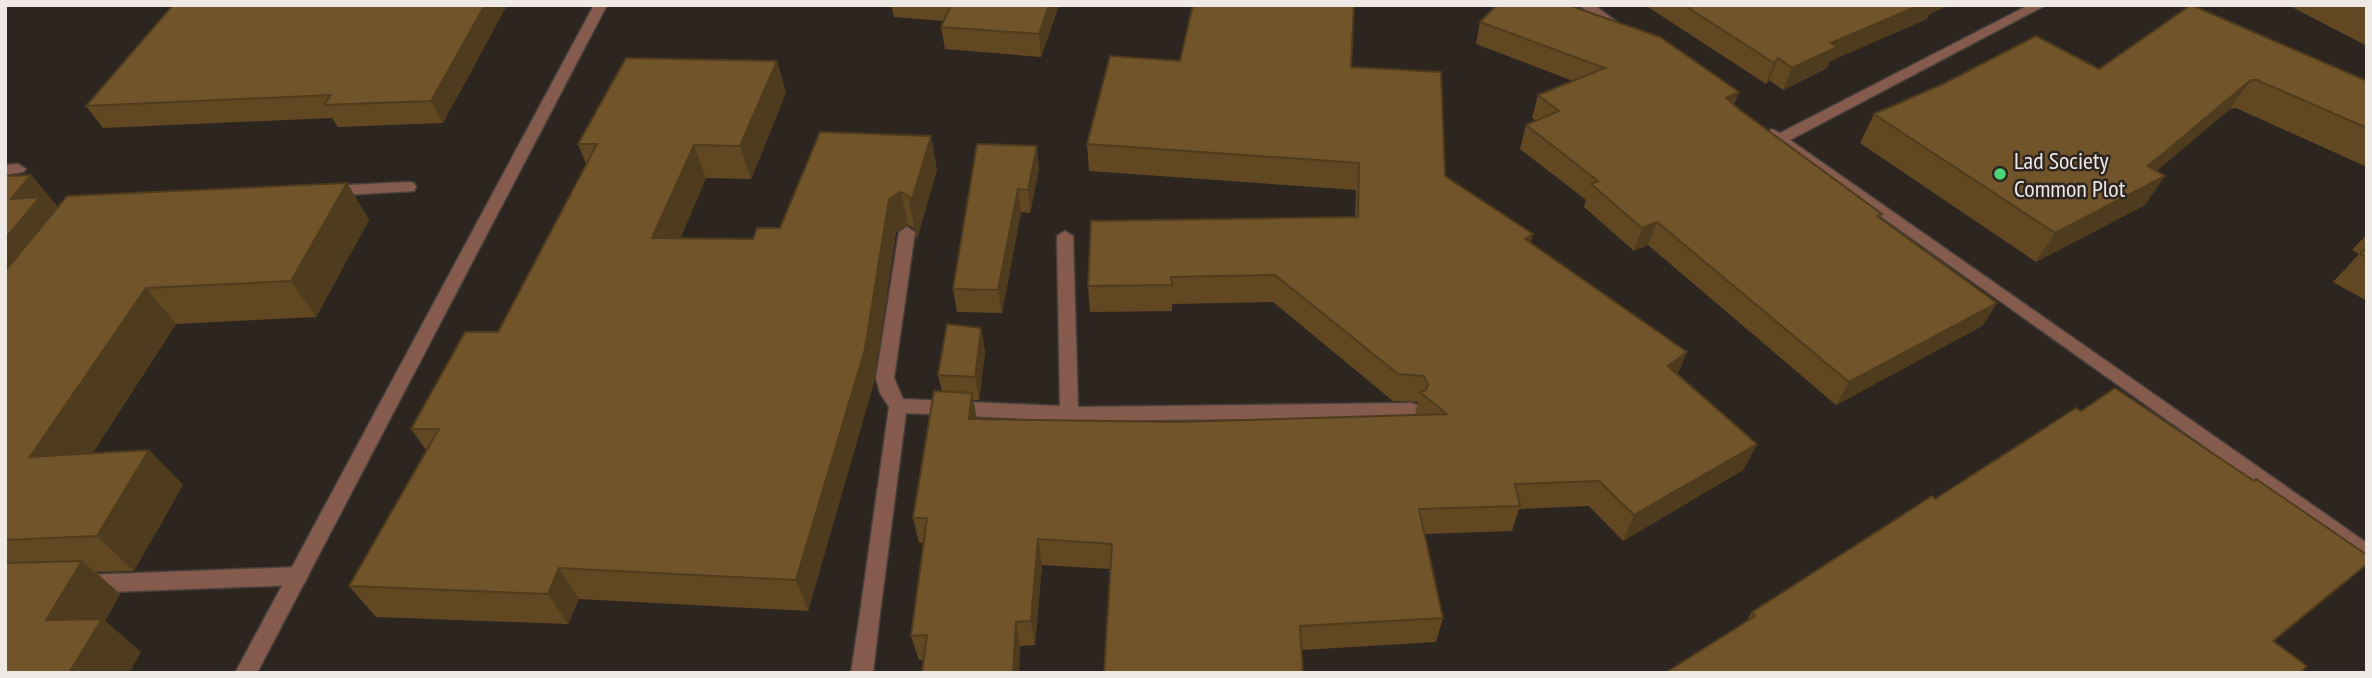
<svg xmlns="http://www.w3.org/2000/svg" width="2372" height="678" viewBox="0 0 2372 678" font-family="'PT Sans Narrow',sans-serif">
	<rect width="100%" height="100%" fill="#2d2520"/>
	<g fill="none" stroke-linecap="round" stroke-linejoin="round">
		<defs>
			<g id="lane">
				<polygon points="18,164 26,169 23,172 5,175 5,165"/>
				<polygon points="408,182 414,183 416,187 414,191 328,196 320,191 328,186"/>
				<polygon points="907,227 915,232 894,378 903,399 1060,406 1057,236 1065,231 1073,236 1078,407 1411,403 1418,405 1420,410 1418,415 1411,417 1069,421 906,413 880,613 877,620 870,622 863,620 860,613 889,407 880,393 876,378 899,232"/>
				<polygon points="298,567 305,570 308,576 305,582 298,585 84,593 77,590 74,584 77,578 84,575"/>
			</g>
			<g id="street">
				<polygon points="594,5 607,5 257,673 235,673"/>
				<polygon points="1579,5 1594,5 1629,31 1622,35 1617,34"/>
				<polygon points="2029,5 2046,5 1790,140 2367,543 2367,562 1765,134 1772,129 1780,133"/>
				<polygon points="870,604 877,606 880,613 873,673 851,673 860,613 863,606"/>
			</g>
		</defs>
		<use href="#lane" stroke="#48403c" stroke-width="3"/>
		<use href="#street" stroke="#48403c" stroke-width="3"/>
		<use href="#lane" fill="#845b4d" fill-rule="evenodd"/>
		<use href="#street" fill="#845b4d" fill-rule="evenodd"/>
	</g>
	<g fill="#614823">
		<polygon points="507,5 443,123 338,127 332,118 103,128 86,106"/>
		<polygon points="891,5 1059,5 1041,57 945,49 941,27 944,21 894,17"/>
		<polygon points="1645,5 1950,5 1929,14 1927,19 1830,61 1827,68 1783,90 1769,80 1766,84"/>
		<polygon points="2288,5 2367,5 2367,46"/>
		<polygon points="1480,22 1739,92 1734,105 1882,214 1879,218 1997,303 1982,326 1836,405 1648,245 1634,251 1584,207 1586,200 1520,149 1526,125 1536,121 1532,118 1538,95 1573,81 1476,44"/>
		<polygon points="777,61 786,93 751,179 706,178 680,239 753,239 780,228 937,169 917,239 915,229 908,225 896,232 874,382 808,611 579,599 568,624 376,617 349,586 426,450 411,429 498,332 586,164 578,144"/>
		<polygon points="1180,61 1351,67 1445,176 1530,243 1687,352 1677,375 1757,444 1743,470 1623,541 1589,506 1519,509 1512,531 1425,534 1443,618 1436,642 1302,650 1110,569 1042,565 1035,645 1020,646 1019,673 922,673 924,660 919,660 911,636 924,543 919,543 913,518 942,391 938,375 981,328 985,352 979,400 973,400 977,420 1179,422 1415,415 1418,402 1393,401 1273,302 1172,304 1172,311 1090,312 1088,286 1355,217 1356,190 1089,171 1087,144"/>
		<polygon points="2099,69 2367,81 2367,167 2236,108 2230,109 2156,171 2145,205 2036,262 1860,143 1874,114"/>
		<polygon points="977,144 1039,169 1030,213 1021,212 1002,313 957,312 953,289"/>
		<polygon points="31,175 58,207 347,183 369,220 316,317 176,324 92,454 149,450 183,485 134,571 96,572 120,594 105,621 141,652 129,673 5,673 5,176"/>
		<polygon points="2367,234 2367,301 2333,282 2359,254 2352,250"/>
		<polygon points="1935,499 2273,641 1746,622 1752,612"/>
	</g>
	<g fill="#4f3b1d">
		<polygon points="485,5 507,5 443,123 431,101"/>
		<polygon points="1049,5 1059,5 1041,57 1039,34"/>
		<polygon points="1920,5 1950,5 1929,14 1927,19 1830,61 1827,68 1783,90 1792,68 1831,43"/>
		<polygon points="1778,58 1769,80 1766,84 1774,63"/>
		<polygon points="777,61 786,93 751,179 740,146"/>
		<polygon points="2251,80 2230,109 2128,195 2148,166"/>
		<polygon points="1739,92 1730,115 1726,98"/>
		<polygon points="931,136 937,169 917,239 910,206"/>
		<polygon points="694,145 706,178 666,271 652,238"/>
		<polygon points="1037,146 1039,169 1030,213 1028,190"/>
		<polygon points="31,175 61,211 5,316 5,239 11,199"/>
		<polygon points="2165,176 2145,205 2036,262 2055,233"/>
		<polygon points="347,183 369,220 316,317 291,281"/>
		<polygon points="1018,189 1021,212 1002,313 998,290"/>
		<polygon points="901,192 908,225 896,232 874,382 808,611 796,580 889,199"/>
		<polygon points="1657,222 1648,245 1634,251 1642,228"/>
		<polygon points="1533,234 1526,261 1525,239"/>
		<polygon points="146,288 176,324 67,492 30,457"/>
		<polygon points="1997,303 1982,326 1836,405 1849,382"/>
		<polygon points="981,328 985,352 979,400 975,377"/>
		<polygon points="1687,352 1676,378 1668,366"/>
		<polygon points="972,393 977,419 969,419"/>
		<polygon points="1757,444 1743,470 1623,541 1634,515"/>
		<polygon points="149,450 183,485 134,571 97,536"/>
		<polygon points="1038,539 1042,565 1035,645 1031,621"/>
		<polygon points="82,561 120,594 105,621 141,652 129,673 69,673 46,620"/>
		<polygon points="559,568 579,599 568,624 548,594"/>
		<polygon points="1016,622 1020,646 1019,673 1013,673"/>
	</g>
	<g fill="#715429" stroke="#4f3b1d" stroke-width="2">
		<polygon points="173,5 485,5 431,101 324,105 331,95 86,106"/>
		<polygon points="951,5 1049,5 1039,34 941,27"/>
		<polygon points="1193,5 1354,5 1351,67 1441,72 1445,176 1533,234 1525,239 1687,352 1668,366 1757,444 1634,515 1599,481 1515,484 1520,506 1419,509 1443,618 1300,626 1303,673 1104,673 1112,544 1038,539 1031,621 1016,622 1013,673 922,673 927,635 911,636 927,518 913,518 934,391 972,393 969,419 1179,422 1447,414 1420,392 1426,390 1428,385 1424,376 1398,374 1275,275 1171,277 1172,285 1088,286 1091,221 1358,217 1359,163 1087,144 1110,56 1180,61"/>
		<polygon points="1497,5 1568,5 1660,37 1739,92 1726,98 1740,110 1882,214 1877,216 1997,303 1849,382 1657,222 1642,228 1591,184 1598,181 1526,125 1559,111 1538,95 1605,68 1480,22"/>
		<polygon points="1684,5 1920,5 1831,43 1837,47 1792,68 1778,58 1774,63"/>
		<polygon points="2191,5 2367,81 2367,128 2257,80 2251,80 2148,166 2165,176 2055,233 1874,114 1945,83 2036,36 2099,69"/>
		<polygon points="626,58 777,61 740,146 694,145 652,238 753,239 757,228 780,228 820,132 931,136 910,206 910,197 901,192 889,199 865,349 796,580 559,568 548,594 349,586 439,429 411,429 465,332 498,332 597,144 578,144"/>
		<polygon points="977,144 1037,146 1028,190 1018,189 998,290 953,289"/>
		<polygon points="31,175 11,199 40,197 5,239 5,176"/>
		<polygon points="347,183 291,281 146,288 30,457 149,450 97,536 5,540 5,271 67,196"/>
		<polygon points="2367,248 2367,257 2360,254"/>
		<polygon points="947,324 981,328 975,377 938,375"/>
		<polygon points="2115,388 2254,481 2256,479 2367,555 2367,564 2273,641 2307,666 2300,673 1665,673 1755,616 1752,612 1932,496 1935,499 2076,408 2081,411"/>
		<polygon points="82,561 46,620 102,619 69,673 5,673 5,563"/>
	</g>
	<circle fill="#4bd677" stroke="#2d2520" stroke-width="2.5" cx="2000" cy="174" r="7"/>
	<g text-anchor="middle" dominant-baseline="central" stroke-width="5" stroke-linejoin="round" paint-order="stroke">
		<g font-size="24" fill="#efe9e6" stroke="#2d2520" text-anchor="start">
			<text x="2014" y="160">Lad Society<tspan x="2014" dy="28">Common Plot</tspan></text>
		</g>
	</g>
	<rect width="2372" height="678" fill="none" stroke="#efe9e6" stroke-width="14"/>
</svg>
